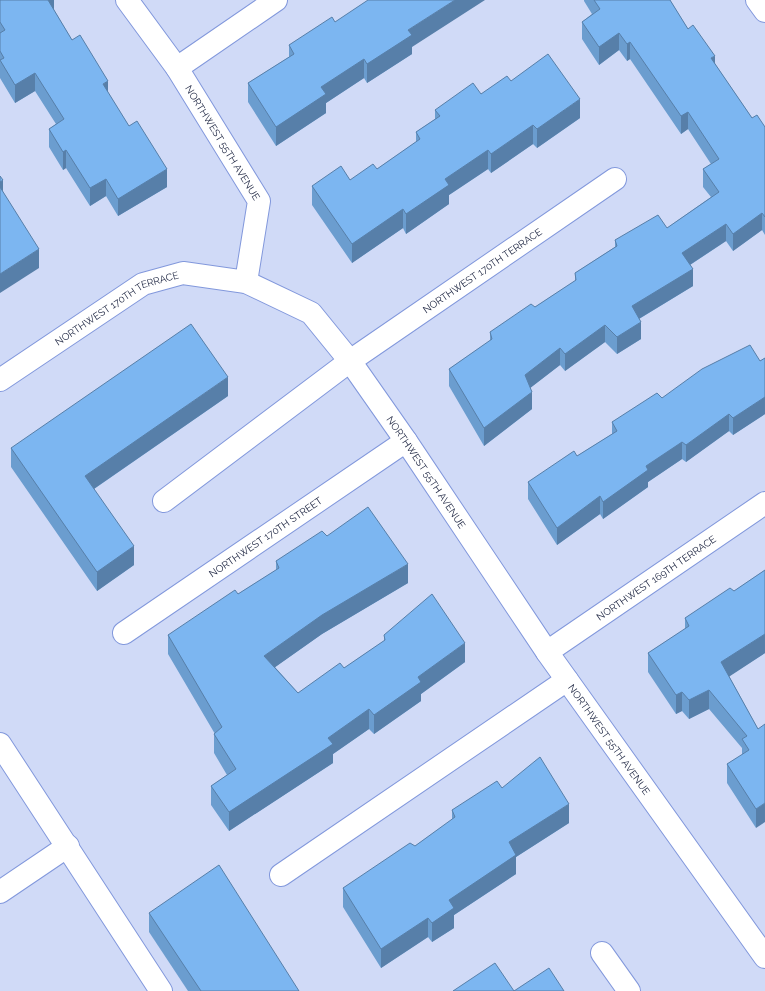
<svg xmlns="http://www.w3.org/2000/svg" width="765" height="991" viewBox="0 0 765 991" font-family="Raleway,sans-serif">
	<rect width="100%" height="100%" fill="#d0daf7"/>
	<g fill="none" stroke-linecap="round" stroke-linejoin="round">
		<defs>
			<g id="minor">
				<path id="s1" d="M 127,0 L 177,68 L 259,201 L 246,282"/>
				<polyline points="757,0 765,11"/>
				<polyline points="177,68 276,0"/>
				<path id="s2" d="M 0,380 L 143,284 L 183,273 L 246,282 L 311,313 L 350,361 L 406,441 L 547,652 L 765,957"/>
				<path id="s3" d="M 164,501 L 350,361 L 615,179"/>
				<path id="s4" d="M 124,633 L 406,441"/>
				<path id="s5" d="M 547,652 L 765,503"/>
				<polyline points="0,744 161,991"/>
				<polyline points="281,875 567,680"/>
				<polyline points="0,892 68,846"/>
				<polyline points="602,953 629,991"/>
			</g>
		</defs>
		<use href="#minor" stroke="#8298dc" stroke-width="24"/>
		<use href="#minor" stroke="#fff" stroke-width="22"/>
	</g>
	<g fill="#6b9dcf">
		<polygon points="0,0 54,0 54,10 72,40 108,93 167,187 118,216 106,196 90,206 66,168 63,170 49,147 49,129 56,124 35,91 15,103 0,78"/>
		<polygon points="584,0 670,0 688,29 715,64 752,118 765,127 765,235 762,230 733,251 726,241 690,265 693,286 639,319 641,339 617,354 605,342 565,371 560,365 530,388 532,409 484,446 449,386 449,369 490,341 490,332 535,307 575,281 575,273 615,247 615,240 667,228 711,197 703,187 703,169 711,164 688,129 681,134 630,59 627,61 619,50 599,65 582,39 582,22 592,14 584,1"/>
		<polygon points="335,22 412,47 412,54 367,83 364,78 326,103 326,113 276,146 248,102 248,83 289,57 289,45"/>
		<polygon points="511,81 580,118 537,148 533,144 491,173 488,169 449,195 449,204 406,234 403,228 352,263 312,205 312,186 350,180 377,169 416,142 416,132 435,119 435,110 481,94"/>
		<polygon points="765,358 765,414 733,435 729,431 686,462 682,459 648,482 648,487 603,519 600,514 557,545 528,499 528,482 577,456 612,434 612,422 662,398 760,361"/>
		<polygon points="228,396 94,489 134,565 97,591 11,467 11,448"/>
		<polygon points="327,536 408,583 322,634 275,667 298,693 344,668 384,641 384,635 465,662 421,694 421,701 374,734 369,729 333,754 333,763 229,831 211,805 211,786 227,775 214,753 214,734 215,734 168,654 168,635 238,594 276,570 276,561"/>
		<polygon points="765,570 765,653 729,676 758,729 756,828 727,783 727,764 742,755 742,748 709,709 689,719 682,711 676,714 648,672 648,653 685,629 685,618 734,591"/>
		<polygon points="502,788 569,823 516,857 516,874 454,915 454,928 432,942 428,937 381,968 343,907 343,888 415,846 452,820 452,810"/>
		<polygon points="149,913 299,991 188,991 149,932"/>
	</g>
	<g fill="#577fa9">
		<polygon points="46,0 54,0 54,11"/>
		<polygon points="455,0 485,0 412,47 412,54 367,83 367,64 408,30"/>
		<polygon points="619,33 619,50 599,65 599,47"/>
		<polygon points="630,42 630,59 627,61 627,44"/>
		<polygon points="715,56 715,73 711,58"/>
		<polygon points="364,59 364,78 326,103 326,113 276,146 276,127 321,87"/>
		<polygon points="35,73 35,91 15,103 15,85"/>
		<polygon points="108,81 108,99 103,84"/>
		<polygon points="580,99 580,118 537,148 537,129"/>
		<polygon points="688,112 688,129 681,134 681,116"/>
		<polygon points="533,125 533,144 491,173 491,154"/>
		<polygon points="66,150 66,168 63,170 63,152"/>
		<polygon points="488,150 488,169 449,195 449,204 406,234 406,214 445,179"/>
		<polygon points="167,169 167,187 118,216 118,199"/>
		<polygon points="106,179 106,196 90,206 90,188"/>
		<polygon points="3,180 3,199 0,201 0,182"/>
		<polygon points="403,209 403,228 352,263 352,244"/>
		<polygon points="762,213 762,230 733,251 733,234"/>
		<polygon points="726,224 726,241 682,270 682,253"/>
		<polygon points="39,249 39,268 0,293 0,274"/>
		<polygon points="693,269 693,286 632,323 632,306"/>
		<polygon points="641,322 641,339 617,354 617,337"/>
		<polygon points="605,325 605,342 565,371 565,354"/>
		<polygon points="560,348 560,365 525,392 525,375"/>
		<polygon points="228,377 228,396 85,495 85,476"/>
		<polygon points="532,392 532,409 484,446 484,428"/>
		<polygon points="765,397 765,414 733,435 733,418"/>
		<polygon points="729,414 729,431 686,462 686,445"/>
		<polygon points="682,442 682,459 648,482 648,487 603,519 603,502 646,466"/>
		<polygon points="600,496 600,514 557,545 557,528"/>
		<polygon points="134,546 134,565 97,591 97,572"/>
		<polygon points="408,564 408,583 322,634 264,675 264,656 322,615"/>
		<polygon points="765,634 765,653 721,682 721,662"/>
		<polygon points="465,643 465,662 421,694 421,701 374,734 374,715 418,677"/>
		<polygon points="709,690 709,709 689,719 689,700"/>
		<polygon points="682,692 682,711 676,714 676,695"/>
		<polygon points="369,709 369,729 333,754 333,763 229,831 229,812 328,738"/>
		<polygon points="765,803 765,822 756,828 756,809"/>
		<polygon points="569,804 569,823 516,857 516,874 454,915 454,928 432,942 432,923 449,900 509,842"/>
		<polygon points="428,918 428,937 381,968 381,949"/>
	</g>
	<g fill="#7cb6f1" stroke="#577fa9">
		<polygon points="0,0 48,0 72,40 80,35 108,81 103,84 129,126 137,121 167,169 118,199 106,179 90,188 66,150 63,152 49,129 64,119 35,73 15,85 0,60 4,58 0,51 0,33 5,30 0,22"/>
		<polygon points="368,0 455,0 408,30 412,35 367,64 364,59 321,87 326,94 276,127 248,83 294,54 289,45 332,17 335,22"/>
		<polygon points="594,0 670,0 688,29 693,25 715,56 711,58 752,118 757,115 765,127 765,217 762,213 733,234 726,224 682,253 693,269 632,306 641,322 617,337 605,325 565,354 560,348 525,375 532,392 484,428 449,369 492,339 490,332 531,304 535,307 576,280 575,273 617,246 615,240 658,215 667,228 719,192 703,169 719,159 688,112 681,116 630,42 627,44 619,33 599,47 582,22 600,9"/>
		<polygon points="548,54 580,99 537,129 533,125 491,154 488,150 445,179 449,185 406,214 403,209 352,244 312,186 341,166 350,180 373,164 377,169 420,139 416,132 440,116 435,110 473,83 481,94 507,76 511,81"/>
		<polygon points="0,176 3,180 0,182"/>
		<polygon points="0,187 39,249 0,274"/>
		<polygon points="191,324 228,377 85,476 134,546 97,572 11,448"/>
		<polygon points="750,345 760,361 765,358 765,397 733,418 729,414 686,445 682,442 646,466 648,470 603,502 600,496 557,528 528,482 574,451 577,456 617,431 612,422 657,393 662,398 702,369"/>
		<polygon points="368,507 408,564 322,615 264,656 298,693 340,663 344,668 385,640 384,635 432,594 465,643 418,677 421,682 374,715 369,709 328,738 333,744 229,812 211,786 236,769 214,734 222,727 168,635 235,590 238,594 279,568 276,561 322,531 327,536"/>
		<polygon points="765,570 765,634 721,662 758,729 765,724 765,803 756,809 727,764 749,750 742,739 747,736 709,690 689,700 682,692 676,695 648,653 689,626 685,618 730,588 734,591"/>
		<polygon points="540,757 569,804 509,842 516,855 449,900 454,908 432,923 428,918 381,949 343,888 410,843 415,846 455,817 452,810 497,781 502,788"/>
		<polygon points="219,865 299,991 201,991 149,913"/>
		<polygon points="495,963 514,991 453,991"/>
		<polygon points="549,968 564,991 514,991"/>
	</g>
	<g text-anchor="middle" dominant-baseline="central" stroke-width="3" stroke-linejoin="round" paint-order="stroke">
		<g font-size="10" fill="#1e2642" stroke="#e2e8f6">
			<text stroke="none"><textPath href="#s1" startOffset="172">NORTHWEST 55TH AVENUE</textPath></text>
			<text stroke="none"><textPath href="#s3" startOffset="393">NORTHWEST 170TH TERRACE</textPath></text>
			<text stroke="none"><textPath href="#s2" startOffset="138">NORTHWEST 170TH TERRACE</textPath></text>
			<text stroke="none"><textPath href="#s2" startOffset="546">NORTHWEST 55TH AVENUE</textPath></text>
			<text stroke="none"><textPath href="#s4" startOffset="171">NORTHWEST 170TH STREET</textPath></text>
			<text stroke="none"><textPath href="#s5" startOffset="132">NORTHWEST 169TH TERRACE</textPath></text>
			<text stroke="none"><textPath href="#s2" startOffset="870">NORTHWEST 55TH AVENUE</textPath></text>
		</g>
	</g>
</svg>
